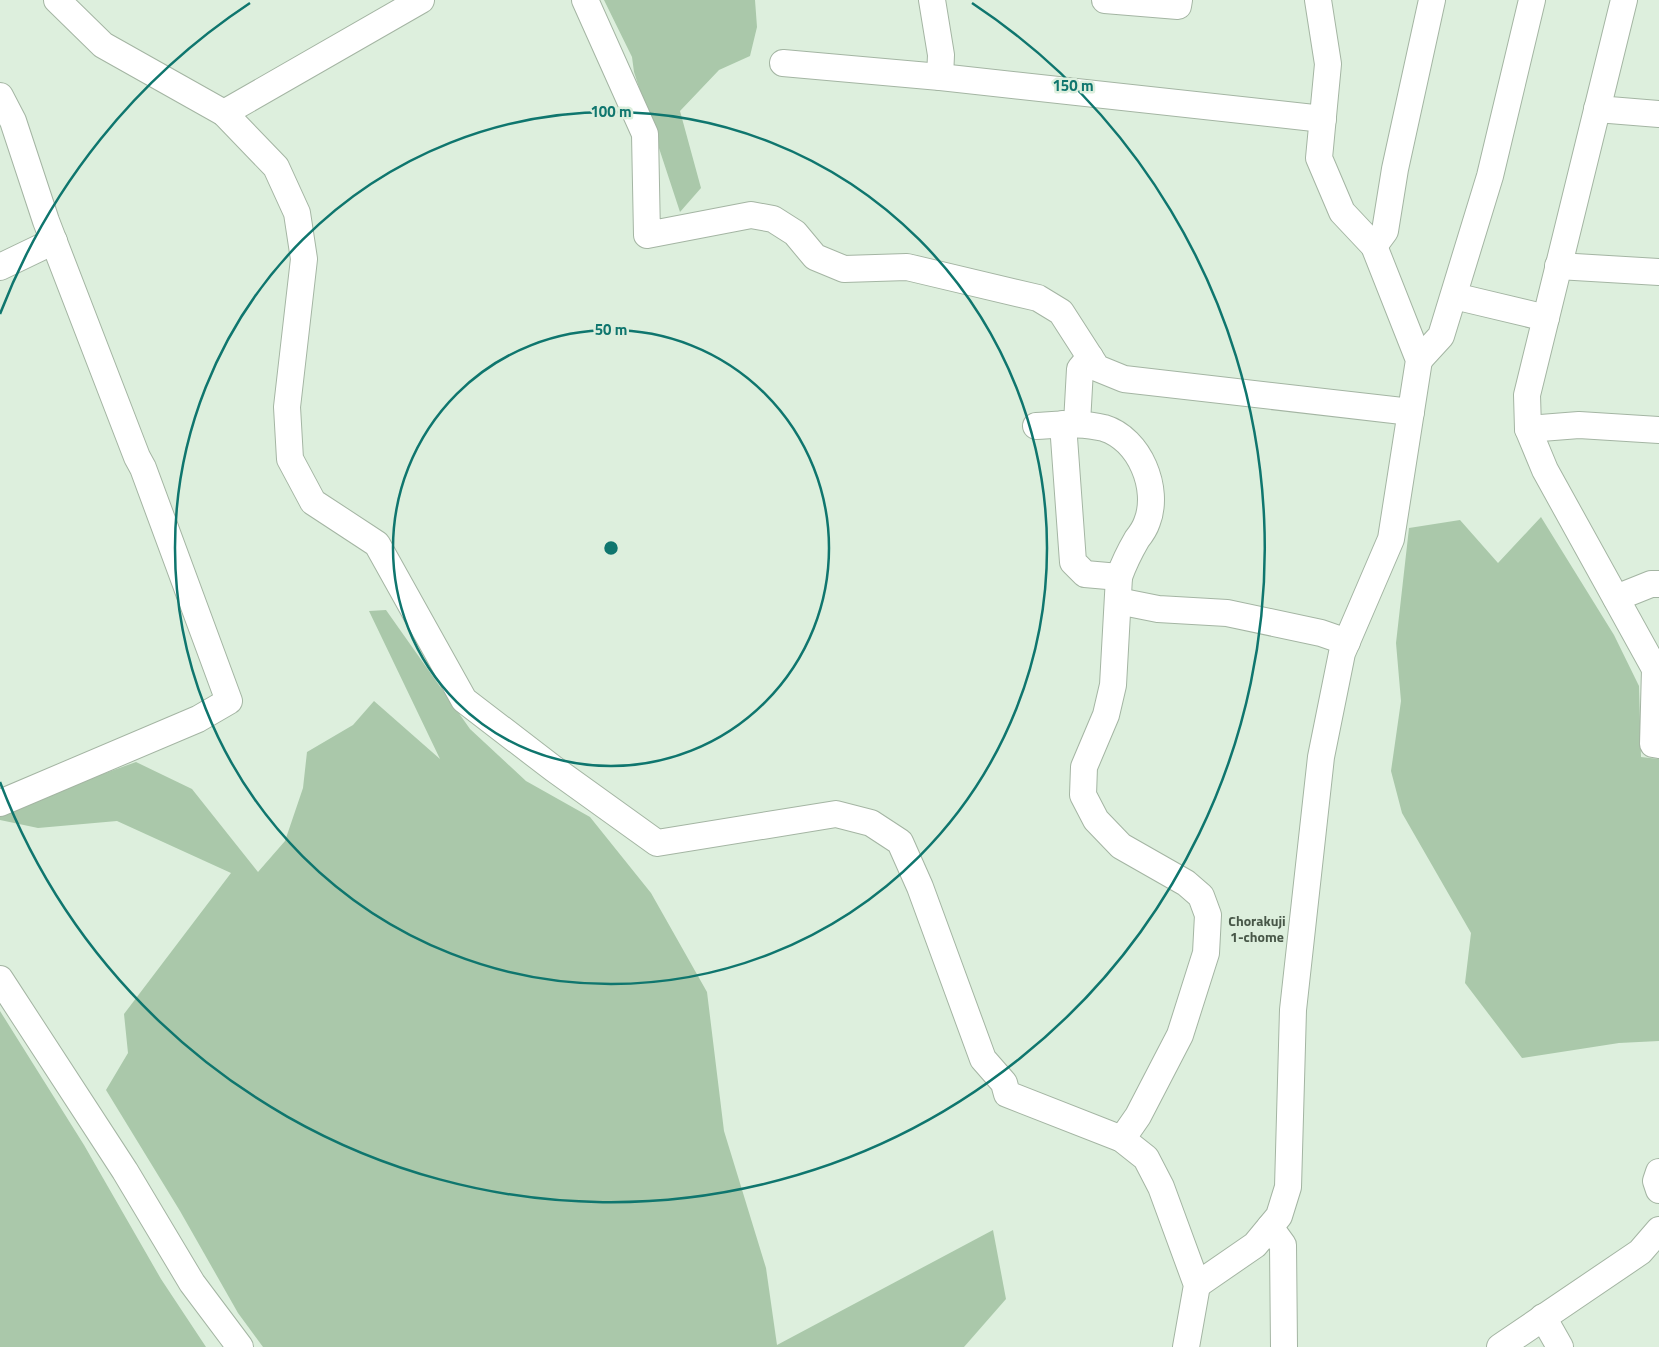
<svg xmlns="http://www.w3.org/2000/svg" width="1659" height="1347" viewBox="0 0 1659 1347" font-family="'Titillium Web',sans-serif">
	<rect width="100%" height="100%" fill="#ddefdd"/>
	<g fill="#aac8aa">
		<polygon points="604,0 755,0 757,27 750,56 719,70 680,111 701,188 680,212 634,72 632,57"/>
		<polygon points="1541,517 1614,635 1639,686 1641,757 1659,759 1659,1041 1619,1043 1522,1058 1465,983 1471,933 1402,813 1391,771 1401,701 1396,643 1409,528 1460,520 1498,563"/>
		<polygon points="386,610 470,729 526,781 590,817 651,893 707,992 724,1131 766,1268 777,1345 993,1230 1006,1299 964,1347 263,1347 238,1313 180,1211 106,1090 128,1053 124,1014 231,873 117,821 38,828 0,820 0,811 136,762 192,789 258,872 285,841 303,788 307,752 353,725 374,701 440,759 369,611"/>
		<polygon points="0,1011 84,1145 161,1279 206,1347 0,1347"/>
	</g>
	<g fill="none" stroke-linecap="round" stroke-linejoin="round">
		<defs>
			<g id="minor">
				<polyline points="57,0 103,45 224,113 276,167 297,213 304,259 287,407 290,459 313,502 377,544 464,700 554,769 657,843 836,814 871,823 900,842 920,887 983,1059 1004,1083 1007,1094 1122,1139 1146,1158 1161,1187 1197,1285 1186,1347"/>
				<polyline points="585,0 645,134 647,235 751,215 773,219 795,233 815,257 844,269 907,267 1038,298 1061,312 1097,368 1124,379 1411,412"/>
				<polyline points="932,0 941,55 940,77"/>
				<polyline points="1105,0 1178,6 1179,0"/>
				<polyline points="1624,0 1527,395 1528,429 1545,470 1655,669 1653,744 1659,745"/>
				<polyline points="783,63 940,77 1323,119"/>
				<polyline points="0,96 13,121 46,221 137,457 143,468 229,701 198,719 0,803"/>
				<polyline points="1597,109 1659,114"/>
				<polyline points="224,113 421,0"/>
				<polyline points="1374,246 1385,231 1395,169 1432,0"/>
				<polyline points="1558,266 1659,272"/>
				<polyline points="0,267 54,241"/>
				<polyline points="1454,296 1546,318"/>
				<polyline points="1419,360 1441,336 1490,176 1532,0"/>
				<polyline points="1077,423 1080,369 1090,357"/>
				<polyline points="1063,424 1073,562 1085,574 1119,577"/>
				<path d="M 1036,426 C 1059,425 1081,422 1104,428 C 1140,439 1160,489 1147,522 C 1145,528 1141,534 1137,539 C 1130,551 1124,563 1119,577 L 1113,685 L 1106,715 L 1084,767 L 1083,795 L 1096,820 L 1121,846 L 1186,883 L 1201,896 L 1208,915 L 1206,953 L 1180,1035 L 1138,1116 L 1122,1139"/>
				<polyline points="1528,429 1579,425 1659,430"/>
				<polyline points="1616,598 1651,584 1659,584"/>
				<polyline points="1118,601 1158,609 1227,613 1321,633 1347,642"/>
				<polyline points="0,979 125,1171 192,1283 240,1347"/>
				<polyline points="1659,1172 1656,1181 1659,1190"/>
				<polyline points="1270,1227 1283,1245 1284,1347"/>
				<polyline points="1197,1285 1255,1245 1279,1216 1288,1187 1293,1010 1321,757 1342,653 1391,539 1419,360 1374,246 1342,212 1319,158 1328,64 1318,0"/>
				<polyline points="1543,1317 1560,1347"/>
				<polyline points="1500,1347 1640,1252 1659,1230"/>
			</g>
		</defs>
		<use href="#minor" stroke="#a4b5a3" stroke-width="28"/>
		<use href="#minor" stroke="#fff" stroke-width="26"/>
	</g>
	<g fill="none" stroke="#0f766e" stroke-width="2.5">
		<circle cx="611" cy="548" r="218"/>
		<circle cx="611" cy="548" r="436"/>
		<path d="M0 314A654 654 0 0 1 250 3M972 3A654 654 0 1 1 0 782"/>
	</g>
	<g text-anchor="middle" dominant-baseline="central" stroke-width="5" stroke-linejoin="round" paint-order="stroke">
		<g font-size="14" font-weight="bold" fill="#485748" stroke="#ddefdd">
			<text x="1257" y="920">Chorakuji<tspan x="1257" dy="16">1-chome</tspan></text>
		</g>
	</g>
	<circle cx="611" cy="548" r="8" fill="#0f766e" stroke="#ddefdd" stroke-width="2.5"/>
	<g font-size="15" text-anchor="middle" font-weight="bold" fill="#0f766e" stroke="#ddefdd" stroke-width="5" stroke-linejoin="round" paint-order="stroke">
		<text x="1073" y="91">150 m</text>
		<text x="611" y="117">100 m</text>
		<text x="611" y="335">50 m</text>
	</g>
</svg>
